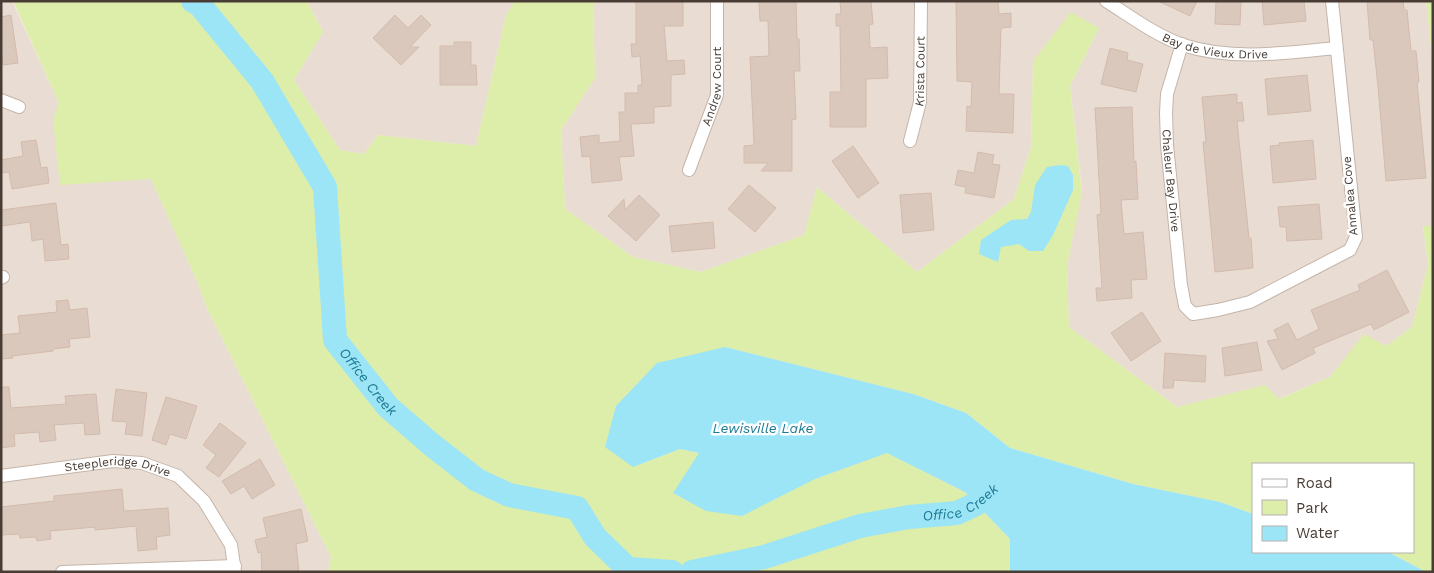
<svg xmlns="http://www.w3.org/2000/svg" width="1434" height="573" viewBox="0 0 1434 573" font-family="'Work Sans',sans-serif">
	<rect width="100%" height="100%" fill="#f4ede6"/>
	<g fill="#e9ddd3">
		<polygon points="1,1 12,1 59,103 112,92 196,279 206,306 331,557 328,572 1,572"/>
		<polygon points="307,1 515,1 506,15 476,146 378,135 364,154 340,150 294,80 323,32"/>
		<polygon points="593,1 1426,1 1433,66 1433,226 1423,227 1428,265 1412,327 1386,346 1364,335 1330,377 1278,399 1265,385 1177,407 1069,327 1067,265 1082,189 1070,86 1099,28 1033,61 1031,147 1014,199 917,272 817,187 804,235 701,272 633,257 565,209 561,130 595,78"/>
	</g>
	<g fill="#ddedaa">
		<polygon points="13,1 307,1 323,32 294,80 340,150 364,154 378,135 476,146 506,15 515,1 593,1 595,78 561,130 565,209 633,257 701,272 804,235 817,187 917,272 1014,199 1031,147 1033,61 1071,12 1099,28 1070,86 1082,193 1067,265 1069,327 1177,407 1265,385 1279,399 1330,377 1364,334 1386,346 1412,327 1428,265 1423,226 1433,226 1433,572 1426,572 1388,552 1413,552 1413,464 1253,464 1253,514 1220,502 1133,484 1010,448 966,413 913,394 725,347 633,467 680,449 815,479 887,452 965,492 1010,539 1010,572 328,572 331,557 206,306 196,279 151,179 60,185 53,120 59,103"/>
		<polygon points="1426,1 1433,1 1433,66"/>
	</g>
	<g fill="#9ce5f7">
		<polygon points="1060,165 1068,166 1073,175 1073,190 1053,235 1043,251 1029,251 1019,244 1001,247 998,262 979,254 981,240 1011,220 1027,219 1031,212 1035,185 1047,167"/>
		<polygon points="725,347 913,394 966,413 1010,448 1133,484 1220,502 1253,514 1253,552 1388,552 1426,572 1010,572 1010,539 965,492 887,453 815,479 742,516 706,511 673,493 699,453 680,449 633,467 605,447 616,406 657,363"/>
	</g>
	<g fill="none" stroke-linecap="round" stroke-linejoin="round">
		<g stroke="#9ce5f7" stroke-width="24">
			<path id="s1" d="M 193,1 L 199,4 L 262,81 L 325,187 L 335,340 L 388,407 L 432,445 L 477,480 L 509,495 L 577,508 L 595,537 L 628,569 L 672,572"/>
			<path id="s2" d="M 692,572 L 764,557 L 860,526 L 909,517 L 957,513 L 976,504 L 1001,482"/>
		</g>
	</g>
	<g fill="#dac8bd" stroke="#d3bbac">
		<polygon points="636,1 683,1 683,26 664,26 667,61 684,60 685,74 671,75 671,106 654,107 654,123 631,124 634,156 619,157 622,180 592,183 590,156 582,157 580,137 599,135 599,143 620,141 619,112 625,112 625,93 638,93 638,85 642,85 640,56 632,57 631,44 636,44"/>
		<polygon points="759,1 796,1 797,39 799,39 800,71 794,71 796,119 792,120 792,171 761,171 768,163 744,163 744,146 754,145 750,57 769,56 768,21 760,21"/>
		<polygon points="840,1 871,1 873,24 869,25 870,48 887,47 888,78 866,79 866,127 830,127 830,92 841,92 840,26 836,26 836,14 841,14"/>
		<polygon points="956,1 998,1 999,14 1011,13 1011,27 1001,28 999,94 1014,94 1013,133 966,131 967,106 971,107 972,82 957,81"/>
		<polygon points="1158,1 1197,1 1190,16"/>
		<polygon points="1216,1 1241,1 1240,25 1215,24"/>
		<polygon points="1262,1 1304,1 1306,21 1264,25"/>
		<polygon points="1367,1 1403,1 1404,10 1407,10 1411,51 1416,51 1419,82 1417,82 1426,178 1386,181 1378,86 1373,40 1370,40"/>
		<polygon points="11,15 18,63 3,65 1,52 1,17"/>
		<polygon points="395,15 408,28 421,15 431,25 410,47 419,47 401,65 373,38"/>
		<polygon points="454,42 471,42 471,65 476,65 477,85 440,85 440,46 454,46"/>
		<polygon points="1110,48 1128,53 1127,60 1143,64 1136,92 1101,84"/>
		<polygon points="1307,75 1311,111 1268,115 1265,79"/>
		<polygon points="1237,94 1237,103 1242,102 1244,121 1237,121 1249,238 1251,238 1253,268 1215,272 1203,142 1206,142 1202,97"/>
		<polygon points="1132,107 1134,162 1136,161 1138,199 1121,200 1124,234 1143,232 1147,279 1131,280 1132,298 1097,301 1096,288 1102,288 1097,215 1101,214 1095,108"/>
		<polygon points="36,140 41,168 47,167 49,183 12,189 9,172 1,173 1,160 23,156 21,142"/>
		<polygon points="1313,140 1316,179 1273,183 1270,146 1280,145 1279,143"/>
		<polygon points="853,146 879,183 858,198 832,161"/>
		<polygon points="978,152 994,155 992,164 1000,165 994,198 965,193 966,187 955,185 958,170 974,173"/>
		<polygon points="749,185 776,208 755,232 728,209"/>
		<polygon points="931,193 934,230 903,233 900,195"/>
		<polygon points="639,195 660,215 636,241 608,216 624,199 625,210"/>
		<polygon points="56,203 61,245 68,244 69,259 45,261 43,239 32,241 30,222 1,226 1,210"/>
		<polygon points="1319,204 1322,239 1287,241 1286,227 1280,227 1278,207"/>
		<polygon points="713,222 715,248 672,252 669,226"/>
		<polygon points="1387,270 1409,312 1374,330 1371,324 1313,348 1315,353 1282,370 1267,341 1278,339 1274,330 1288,323 1297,340 1319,329 1311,310 1360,290 1358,285"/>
		<polygon points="68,300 70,310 87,308 90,337 69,339 70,347 53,349 53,351 12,356 13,358 1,359 1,335 20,333 18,316 57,312 56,301"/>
		<polygon points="1142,312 1161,341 1131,361 1111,333"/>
		<polygon points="1257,342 1262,370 1225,376 1222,348"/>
		<polygon points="1165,353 1206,356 1205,382 1174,380 1173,388 1163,388"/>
		<polygon points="1,387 9,387 11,408 66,404 65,396 96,394 100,434 85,435 84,423 54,425 56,440 40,442 39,432 14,434 15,446 1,448"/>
		<polygon points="116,389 147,393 142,436 125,434 127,422 112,421"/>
		<polygon points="166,397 197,406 186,439 170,434 166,445 152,440"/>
		<polygon points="220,423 246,443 219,477 206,468 216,455 203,445"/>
		<polygon points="260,459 275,485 252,499 244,486 231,494 222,481"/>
		<polygon points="122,489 124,511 168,508 170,535 156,537 157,549 138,551 136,526 95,530 95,527 50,531 51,539 37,541 36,537 20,538 19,534 1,535 1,507 54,501 54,496"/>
		<polygon points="301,509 308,541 296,544 299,572 262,572 261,552 258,553 255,540 267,537 263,518"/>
	</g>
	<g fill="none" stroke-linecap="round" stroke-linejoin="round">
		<defs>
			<g id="minor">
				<path id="s3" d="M 1106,1 C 1130,16 1155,35 1183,45 C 1232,61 1286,53 1336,48"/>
				<path id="s4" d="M 1182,44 L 1167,94 L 1166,113 L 1167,145 L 1181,285 L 1185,306 L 1193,314 L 1218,310 L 1250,302 L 1350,250 L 1356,237 L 1332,1"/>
				<polyline points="1,100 19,107"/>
				<path id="s5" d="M 910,141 L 920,102 L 921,1"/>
				<path id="s6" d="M 689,170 L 717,95 L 717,1"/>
				<polyline points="1,278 3,277"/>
				<path id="s7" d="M 1,476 L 113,461 L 142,463 L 178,476 L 204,501 L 231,545 L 235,572"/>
				<polyline points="62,572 235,566"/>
			</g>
		</defs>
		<use href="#minor" stroke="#c4b5aa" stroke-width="14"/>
		<use href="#minor" stroke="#fff" stroke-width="12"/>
	</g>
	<g text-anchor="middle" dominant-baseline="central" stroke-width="5" stroke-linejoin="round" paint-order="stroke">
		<g font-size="12" fill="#483c34" stroke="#fff">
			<text stroke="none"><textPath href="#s3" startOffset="121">Bay de Vieux Drive</textPath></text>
			<text stroke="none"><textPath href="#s5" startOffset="71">Krista Court</textPath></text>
			<text stroke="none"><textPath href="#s6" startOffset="88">Andrew Court</textPath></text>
			<text stroke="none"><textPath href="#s4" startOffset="139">Chaleur Bay Drive</textPath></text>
			<text transform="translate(1350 196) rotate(-95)">Annalea Cove</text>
			<text stroke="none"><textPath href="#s7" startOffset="118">Steepleridge Drive</textPath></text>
		</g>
		<g font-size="14" font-style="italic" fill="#1e7b93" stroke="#fff">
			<text stroke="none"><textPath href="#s1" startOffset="436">Office Creek</textPath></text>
			<text x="763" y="428">Lewisville Lake</text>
			<text stroke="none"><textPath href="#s2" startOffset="279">Office Creek</textPath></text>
		</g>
	</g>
	<rect width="1434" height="573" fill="none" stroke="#483c34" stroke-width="5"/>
	<rect x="1252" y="463" width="162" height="90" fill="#ffffff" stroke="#b6b1ae"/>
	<rect x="1262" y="479" width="25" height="8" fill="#ffffff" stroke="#b6b1ae"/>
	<text x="1296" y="488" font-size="15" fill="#483c34">Road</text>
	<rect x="1262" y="500" width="25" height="15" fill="#ddedaa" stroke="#b6b1ae"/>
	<text x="1296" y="513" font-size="15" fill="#483c34">Park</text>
	<rect x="1262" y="526" width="25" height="15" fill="#9ce5f7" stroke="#b6b1ae"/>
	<text x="1296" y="538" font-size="15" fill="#483c34">Water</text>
</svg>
